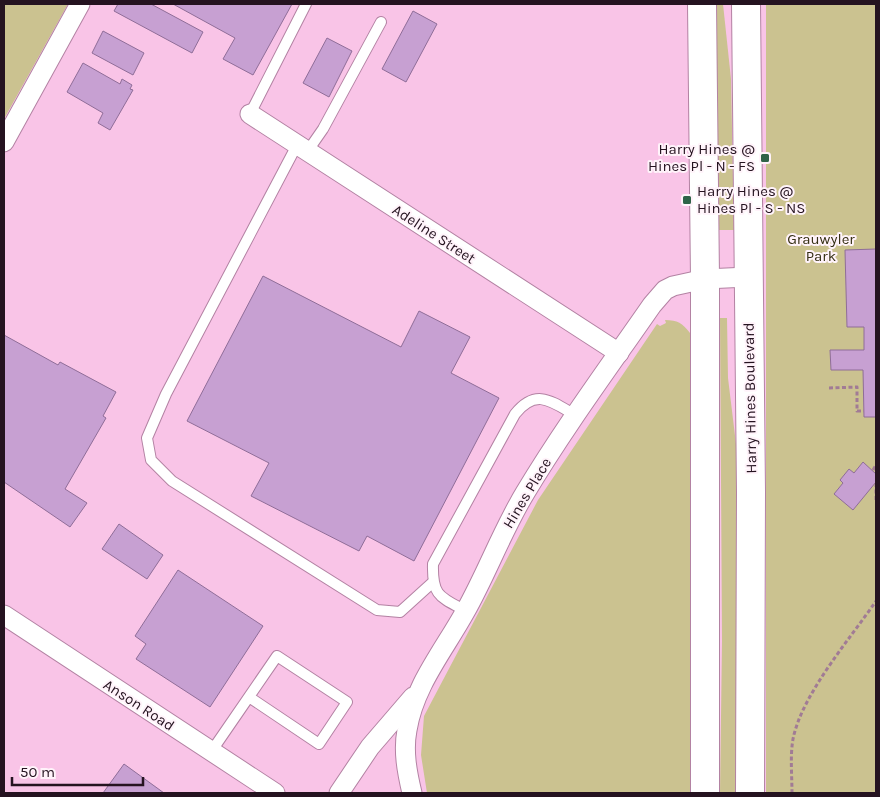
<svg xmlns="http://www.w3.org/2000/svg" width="880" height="797" viewBox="0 0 880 797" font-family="Karla,sans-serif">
	<rect width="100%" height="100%" fill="#f9c4e7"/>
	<g fill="#cbc290">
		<polygon points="4,4 68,4 4,119"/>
		<polygon points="716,4 723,4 731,79 734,230 718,230"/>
		<rect x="766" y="4" width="110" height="789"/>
		<polygon points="720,318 727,318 728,378 737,452 739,545 736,793 720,793 722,641"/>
		<path d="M 665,320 C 678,320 682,323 690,333 L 695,531 L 692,793 L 427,793 L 421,755 L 424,716 L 538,500 L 657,324 L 660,326 L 666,323 Z"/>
	</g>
	<g fill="#c7a0d2" stroke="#8f6d98">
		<polygon points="118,4 151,4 203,32 192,53 114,11"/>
		<polygon points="173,4 292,4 253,75 223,59 235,38"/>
		<polygon points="413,11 437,24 406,82 382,69"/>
		<polygon points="103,31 144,53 133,75 92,53"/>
		<polygon points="327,38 352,51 329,97 303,83"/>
		<polygon points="83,63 120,84 122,79 132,85 130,89 133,90 110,130 98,123 103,113 67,92"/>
		<polygon points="876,249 876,417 864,417 863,370 831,370 830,350 864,350 864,327 847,327 845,250"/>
		<polygon points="263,276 401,347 419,311 470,337 451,373 499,398 414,561 367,536 359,551 251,496 269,463 187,421"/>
		<polygon points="4,335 58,365 60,362 116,392 103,416 106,418 65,489 87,503 70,527 4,482"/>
		<polygon points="863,462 876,474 876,482 853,510 834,494 843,483 840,480 849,469 854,473"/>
		<polygon points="119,524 163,555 147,579 102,549"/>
		<polygon points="178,570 263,626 210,707 136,659 146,644 135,636"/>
		<polygon points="124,764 164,793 103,793"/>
	</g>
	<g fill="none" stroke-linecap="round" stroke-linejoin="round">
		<defs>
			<g id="lane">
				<polyline points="250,114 306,4"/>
				<polyline points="297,145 166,394 147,438 151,460 172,481 377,610 400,612 432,583"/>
				<polyline points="307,152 323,129 381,22"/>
				<path d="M 466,611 C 440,597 432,596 433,564 L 515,414 C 536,388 551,401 575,415"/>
				<polyline points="211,752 277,656 347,702 319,744 249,697"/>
			</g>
			<g id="street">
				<polyline points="250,114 619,353"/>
				<polyline points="4,142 80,4"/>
				<polyline points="4,615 275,793"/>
				<polyline points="339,793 370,747 413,697"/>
				<path d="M 412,793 C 407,772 403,751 407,730 C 414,686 444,650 465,612 C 487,573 502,531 525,493 C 564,428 609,367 652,305 L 665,290 L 673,286 L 705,279 L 748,277"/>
			</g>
			<g id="primary">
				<polyline points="702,4 705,279 705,793"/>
				<polyline points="746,4 751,492 750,793"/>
			</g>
		</defs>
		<use href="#lane" stroke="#b382a3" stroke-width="12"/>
		<use href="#street" stroke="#b382a3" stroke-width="21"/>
		<use href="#primary" stroke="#b382a3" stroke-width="30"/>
		<g stroke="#a17b95" stroke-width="3" stroke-dasharray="4 2.5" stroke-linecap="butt">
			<polyline points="829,388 857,387 857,411 864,411"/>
			<polyline points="873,470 876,465"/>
			<polyline points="876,483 876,501"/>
			<path d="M 792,793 C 792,776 790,756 793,739 C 802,694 850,639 876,601"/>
		</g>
		<use href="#lane" stroke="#fff" stroke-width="10"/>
		<use href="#street" stroke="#fff" stroke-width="19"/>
		<use href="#primary" stroke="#fff" stroke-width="28"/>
	</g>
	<g fill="#2f6348" stroke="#fff3fa" stroke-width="2">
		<rect x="760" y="153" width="10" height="10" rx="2.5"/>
		<rect x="682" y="195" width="10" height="10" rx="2.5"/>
	</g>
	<g text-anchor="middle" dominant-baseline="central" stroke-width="4" stroke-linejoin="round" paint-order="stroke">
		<g font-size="15" fill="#251320" stroke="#fff3fa" text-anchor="end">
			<text x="755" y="149">Harry Hines @<tspan x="755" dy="17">Hines Pl - N - FS</tspan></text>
			<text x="697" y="191" text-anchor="start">Harry Hines @<tspan x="697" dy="17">Hines Pl - S - NS</tspan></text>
		</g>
		<g font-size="15" fill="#251320" stroke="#fff3fa">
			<text transform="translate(434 234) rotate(33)">Adeline Street</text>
			<text transform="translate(750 398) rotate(-91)">Harry Hines Boulevard</text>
			<text transform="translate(527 493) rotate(-59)">Hines Place</text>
			<text transform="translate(139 705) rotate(33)">Anson Road</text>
		</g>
		<g font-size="15" fill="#352f13" stroke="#fff3fa">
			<text x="821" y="239">Grauwyler<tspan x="821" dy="17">Park</tspan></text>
		</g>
	</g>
	<rect width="880" height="797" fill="none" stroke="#251320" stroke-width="10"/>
	<path d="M12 777v8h131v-8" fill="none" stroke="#251320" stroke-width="2.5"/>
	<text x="20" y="777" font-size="15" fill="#251320" stroke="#fff3fa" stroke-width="4" paint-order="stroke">50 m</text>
</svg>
